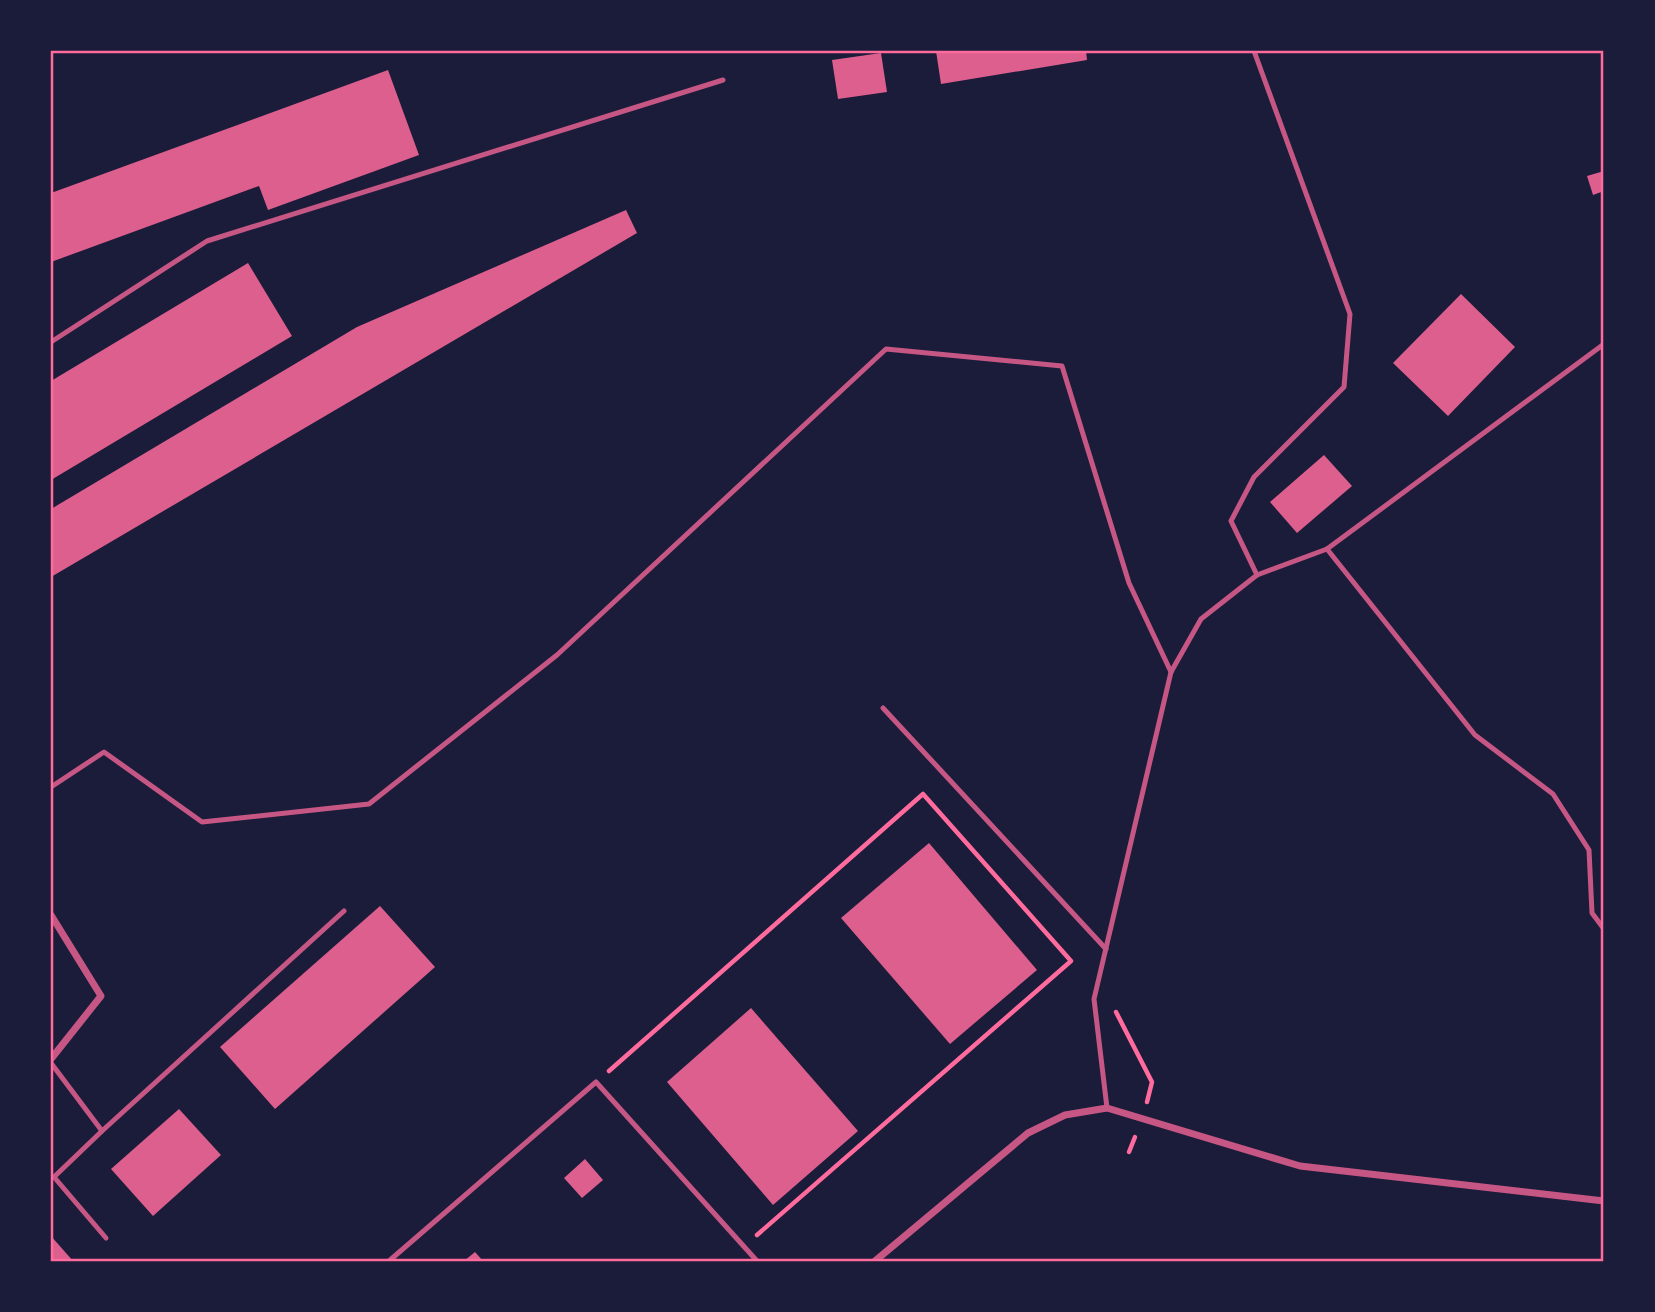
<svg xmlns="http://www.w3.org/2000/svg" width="1655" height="1312" viewBox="0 0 1655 1312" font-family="Literata,serif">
	<rect width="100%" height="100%" fill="#1b1b3a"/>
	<g fill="#dd5f8e">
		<polygon points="936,51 1086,51 1087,60 941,84"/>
		<polygon points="881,53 887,92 838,99 832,60"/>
		<polygon points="388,70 419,155 268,210 259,186 51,262 51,193"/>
		<polygon points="1604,171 1604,191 1593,195 1587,176"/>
		<polygon points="626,210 637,233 51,577 51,509 357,327"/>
		<polygon points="248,263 292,336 51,480 51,381"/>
		<polygon points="1461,294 1515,347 1448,416 1393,363"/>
		<polygon points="1324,455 1352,486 1297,533 1270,502"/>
		<polygon points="929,843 1037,970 950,1044 841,918"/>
		<polygon points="380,906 435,967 275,1109 220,1047"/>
		<polygon points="751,1008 858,1131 773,1205 667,1082"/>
		<polygon points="179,1109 221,1155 153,1216 111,1169"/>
		<polygon points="585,1159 603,1180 582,1198 564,1178"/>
		<polygon points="51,1236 73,1261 51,1261"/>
		<polygon points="475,1252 483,1261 464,1261"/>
	</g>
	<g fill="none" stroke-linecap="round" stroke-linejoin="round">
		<g stroke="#ff6b9d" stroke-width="4.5">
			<polyline points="1116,1012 1152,1082 1147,1102"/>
			<polyline points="609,1071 923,794 1071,961 757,1235"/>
			<polyline points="1129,1152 1135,1137"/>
		</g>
		<g stroke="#c65784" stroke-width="5">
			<polyline points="1254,51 1350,314 1344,387 1254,477 1231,521 1257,575"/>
			<polyline points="51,342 207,241 723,80"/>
			<polyline points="1327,549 1475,735 1553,794 1589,850 1592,913 1604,929"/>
			<polyline points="883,708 1106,949"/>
			<polyline points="51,787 104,752 202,822 369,804 557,655 886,349 1062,366 1129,583 1171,672"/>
			<polyline points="51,1063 102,1131 344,911"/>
			<polyline points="1107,1108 1094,999 1171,672 1201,619 1257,575 1327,549 1604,344"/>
			<polyline points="102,1131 54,1177 106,1238"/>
			<polyline points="389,1261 596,1082 757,1261"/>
		</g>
		<g stroke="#c65784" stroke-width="7">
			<polyline points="51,915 101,996 51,1059"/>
			<polyline points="875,1261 1028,1133 1065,1115 1107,1108 1300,1166 1604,1201"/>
		</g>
	</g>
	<rect width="1655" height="1312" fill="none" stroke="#1b1b3a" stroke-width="105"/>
	<rect x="52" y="52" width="1550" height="1208" fill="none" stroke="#ff6b9d" stroke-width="2.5"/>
</svg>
